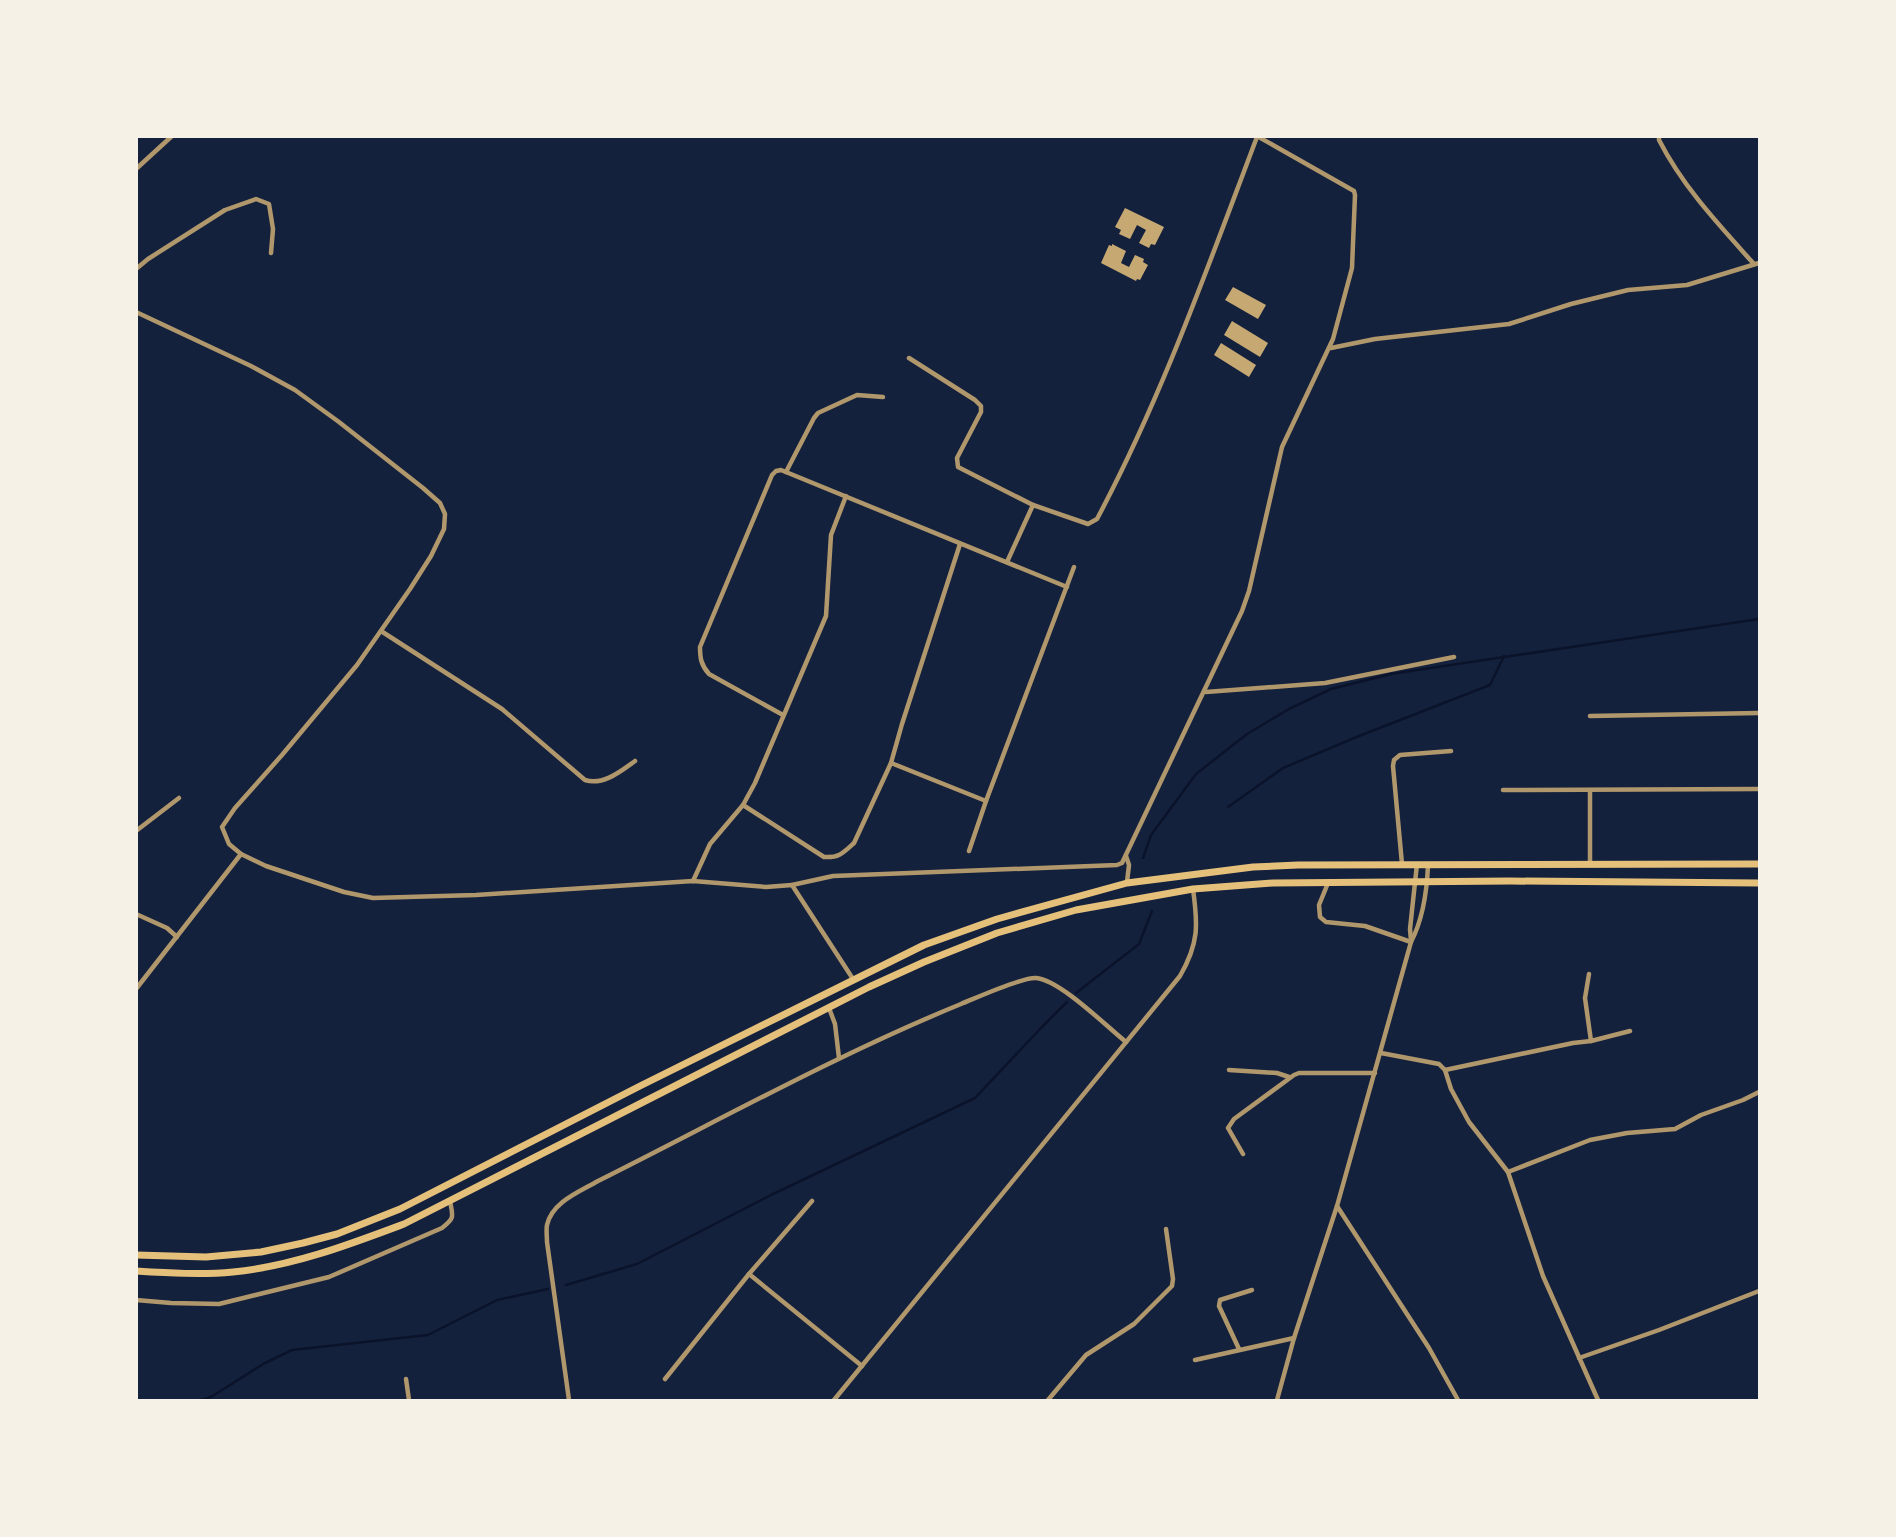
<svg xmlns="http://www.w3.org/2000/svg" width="1896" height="1537" viewBox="0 0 1896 1537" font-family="'PT Sans Narrow',sans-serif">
	<rect width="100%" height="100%" fill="#14213d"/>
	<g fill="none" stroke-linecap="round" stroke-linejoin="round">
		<g stroke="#0b132b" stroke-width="2.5">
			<polyline points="1228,807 1283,768 1359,736 1490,685 1504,656"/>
			<polyline points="1143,858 1151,835 1196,774 1247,734 1289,709 1331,689 1391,674 1759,619"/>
			<polyline points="1076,993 1139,944 1152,911"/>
			<polyline points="566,1285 637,1264 771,1195 975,1098 1041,1028 1067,1002"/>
			<polyline points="201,1400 211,1397 263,1364 292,1350 428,1335 497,1300 548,1289"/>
		</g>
	</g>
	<g fill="#c6a872">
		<polygon points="1125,208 1164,227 1155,245 1151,244 1149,248 1139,243 1146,230 1137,225 1130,239 1119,234 1121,230 1115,227"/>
		<polygon points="1112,244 1126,251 1121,263 1129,267 1135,255 1144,259 1143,262 1148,265 1140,280 1137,279 1136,281 1101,263 1109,245 1112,246"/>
		<polygon points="1233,287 1266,305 1258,319 1225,300"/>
		<polygon points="1232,321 1268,343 1260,357 1224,335"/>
		<polygon points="1221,343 1256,365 1249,377 1214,355"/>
	</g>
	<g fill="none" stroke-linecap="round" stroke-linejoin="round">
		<g stroke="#b1986c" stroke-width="4.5">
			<path d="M 1659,136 L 1659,140 C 1683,187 1719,225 1754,264"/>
			<polyline points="136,169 172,136"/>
			<polyline points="136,269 148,259 225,210 256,199 269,204 273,229 271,253"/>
			<polyline points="136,312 251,366 295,390 339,422 423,488 440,503 445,514 444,529 431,556 410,589 357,665 282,755 235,808 222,827 229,844 241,854 266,866 344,892 373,898 476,895 693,881 766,887 792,885 853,979"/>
			<polyline points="1331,348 1375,339 1509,324 1571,304 1628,290 1687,285 1759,263"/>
			<polyline points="909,358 975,400 981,406 981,412 957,458 958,467 1033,505"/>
			<polyline points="786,472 814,418 818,413 857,395 883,397"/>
			<path d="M 1007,562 L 1033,505 L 1088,524 L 1097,519 C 1162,397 1208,266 1257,137"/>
			<path d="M 381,631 L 502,709 L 585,780 C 603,786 621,771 635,761"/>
			<polyline points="1206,692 1325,683 1454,657"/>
			<path d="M 783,715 L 709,674 C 701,665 700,658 700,647 L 772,475 L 776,471 L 781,470 L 1067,587"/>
			<polyline points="1590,716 1759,713"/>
			<polyline points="891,763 986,801"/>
			<polyline points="1503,790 1759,789"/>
			<path d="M 743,805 L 824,857 C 839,858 843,853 854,843 L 891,763 L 902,724 L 960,544"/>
			<polyline points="136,831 179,798"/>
			<polyline points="969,851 986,801 1074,567"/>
			<polyline points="1126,856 1129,865 1127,882"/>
			<polyline points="1402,864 1393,766 1394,760 1400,755 1451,751"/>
			<polyline points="1590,864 1590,790"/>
			<path d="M 1428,865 C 1427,890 1423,919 1411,942 L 1337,1206 L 1429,1348 L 1458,1400"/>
			<polyline points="693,881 710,844 743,805 755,783 826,616 831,535 846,496"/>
			<polyline points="1328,883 1319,905 1320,917 1326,922 1365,926 1411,942"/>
			<polyline points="792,885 833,876 1117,865 1122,863 1242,611 1249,591 1282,447 1333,339 1352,268 1355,195 1354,191 1257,136"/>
			<polyline points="136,914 167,928 177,937"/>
			<polyline points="1411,941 1410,929 1417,864"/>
			<polyline points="1589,974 1585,998 1591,1041"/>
			<polyline points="136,989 241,854"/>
			<polyline points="829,1008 835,1024 839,1058"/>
			<polyline points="1381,1053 1439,1064 1445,1070 1451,1089 1469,1122 1508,1172 1543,1276 1598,1400"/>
			<polyline points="1229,1070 1277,1073 1289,1077"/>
			<polyline points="1445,1070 1573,1043 1591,1041 1630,1031"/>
			<polyline points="1243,1154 1228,1128 1234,1119 1294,1075 1299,1073 1375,1073"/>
			<polyline points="1508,1172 1590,1140 1627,1133 1675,1129 1701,1115 1743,1100 1759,1092"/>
			<polyline points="749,1274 862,1366"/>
			<path d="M 136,1300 L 171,1303 L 219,1304 L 329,1277 L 442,1228 C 455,1218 453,1217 450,1201"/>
			<polyline points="1239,1349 1219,1306 1220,1300 1252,1290"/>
			<polyline points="1579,1358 1659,1330 1759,1291"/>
			<polyline points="1195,1360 1294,1338"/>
			<polyline points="406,1379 409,1400"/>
			<polyline points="665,1379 749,1274 812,1201"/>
			<path d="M 569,1400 L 547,1242 C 547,1237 546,1230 547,1225 C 552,1202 579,1192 598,1181 C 718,1121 836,1055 961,1004 C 976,998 1022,977 1036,978 C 1060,980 1106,1026 1126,1042"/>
			<path d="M 834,1400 L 1180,976 C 1199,943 1198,925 1193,889"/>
			<polyline points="1048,1400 1086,1355 1134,1324 1172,1286 1173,1279 1166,1229"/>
			<polyline points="1277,1400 1294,1338 1337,1206"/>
		</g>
		<g stroke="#e5c07b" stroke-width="7">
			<polyline points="136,1255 206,1257 261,1252 303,1243 337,1234 400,1209 640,1086 924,945 997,919 1127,883 1253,867 1298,865 1759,864"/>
			<path d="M 136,1271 C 168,1273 202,1275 233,1272 C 293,1266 348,1245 404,1224 L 869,987 L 924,962 L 997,933 L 1076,910 L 1193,889 L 1273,883 L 1510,881 L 1759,883"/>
		</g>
	</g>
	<rect width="1896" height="1537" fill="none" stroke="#f6f1e7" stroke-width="276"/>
</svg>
